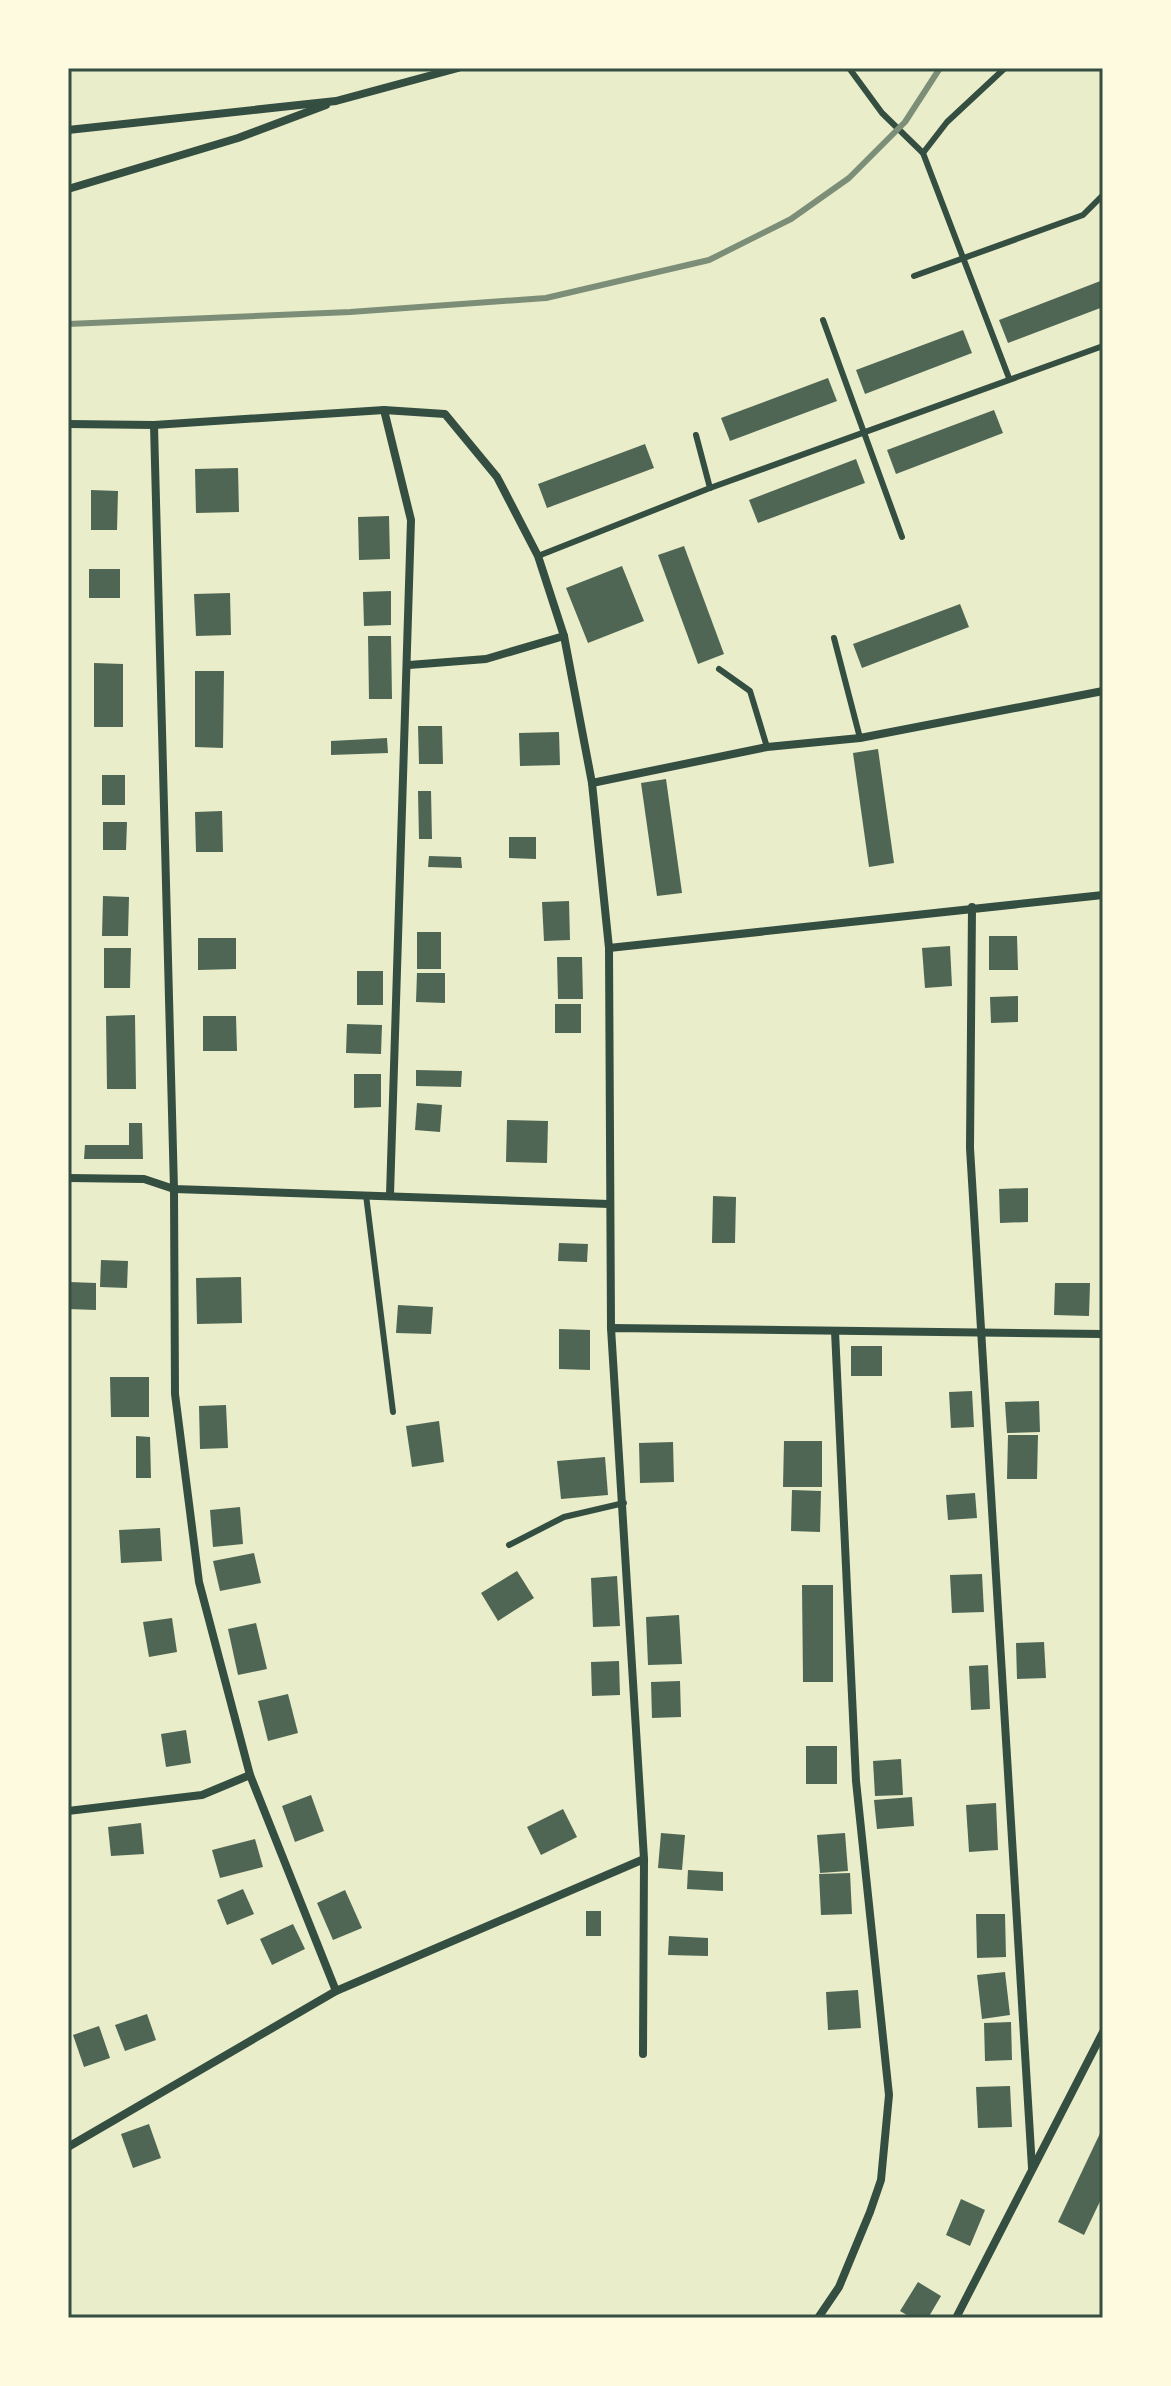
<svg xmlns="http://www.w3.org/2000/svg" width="1171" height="2386" viewBox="0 0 1171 2386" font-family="Manrope,sans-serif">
	<rect width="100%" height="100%" fill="#e9edc9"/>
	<g fill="#4f6655">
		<polygon points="1103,280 1103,307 1008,343 999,320"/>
		<polygon points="963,330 972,353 865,394 856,370"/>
		<polygon points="828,378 837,401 730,441 721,418"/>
		<polygon points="994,410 1003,433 896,474 887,450"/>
		<polygon points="645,444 654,468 547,508 538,484"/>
		<polygon points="856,459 865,483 758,523 749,500"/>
		<polygon points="238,468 239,512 196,513 195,469"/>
		<polygon points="91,490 118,491 117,530 91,530"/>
		<polygon points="389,516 390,559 359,560 358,517"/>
		<polygon points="684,546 724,654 698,664 658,555"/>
		<polygon points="622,566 644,621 588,643 566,588"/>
		<rect x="89" y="569" width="31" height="29"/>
		<polygon points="391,591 391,625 364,626 363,592"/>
		<polygon points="230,593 231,635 196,636 194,594"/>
		<polygon points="960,604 969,627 862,668 853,644"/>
		<polygon points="368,636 391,636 392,699 369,699"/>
		<polygon points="94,663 123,664 123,727 94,727"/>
		<polygon points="195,671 224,671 223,748 195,747"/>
		<polygon points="418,726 442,726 443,764 419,764"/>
		<polygon points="559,732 560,765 520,766 519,733"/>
		<polygon points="387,738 388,753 331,755 331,741"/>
		<polygon points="878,749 894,863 869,867 853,753"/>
		<rect x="102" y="775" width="23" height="30"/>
		<polygon points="666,779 682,893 657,896 641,783"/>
		<polygon points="418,791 431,791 432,839 419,839"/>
		<polygon points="222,811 223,852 196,852 195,812"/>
		<polygon points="103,822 127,822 126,850 103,850"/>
		<polygon points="509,837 536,837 536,859 509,858"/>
		<polygon points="429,856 461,857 462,868 428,867"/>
		<polygon points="103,896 129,897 128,936 102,936"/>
		<polygon points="569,901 570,940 544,941 542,902"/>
		<rect x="417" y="932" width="24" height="37"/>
		<polygon points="989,936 1017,936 1018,970 989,970"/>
		<polygon points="198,938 236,938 236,969 198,970"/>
		<polygon points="950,946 952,986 925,988 922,948"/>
		<polygon points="104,948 131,948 130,988 104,988"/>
		<polygon points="557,957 582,957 583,999 558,999"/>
		<rect x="357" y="971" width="26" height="34"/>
		<polygon points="417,973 445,973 445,1003 416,1002"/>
		<polygon points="1018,996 1018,1022 991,1023 990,997"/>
		<rect x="555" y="1004" width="26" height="29"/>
		<polygon points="135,1015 136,1089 107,1089 106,1016"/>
		<polygon points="203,1016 236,1016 237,1051 203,1051"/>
		<polygon points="347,1024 382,1025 381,1054 346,1053"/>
		<polygon points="416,1070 462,1071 461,1087 416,1086"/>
		<polygon points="354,1074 381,1074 381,1107 354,1108"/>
		<polygon points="417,1103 442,1105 440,1132 415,1130"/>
		<polygon points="507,1120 548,1121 547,1163 506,1162"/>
		<polygon points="129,1123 142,1123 143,1159 84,1159 85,1145 129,1145"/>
		<polygon points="1028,1188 1028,1222 1000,1223 999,1189"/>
		<polygon points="713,1196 736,1197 735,1243 712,1243"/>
		<polygon points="559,1243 588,1244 587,1262 558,1261"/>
		<polygon points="101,1260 128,1261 127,1288 100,1287"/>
		<polygon points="241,1277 242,1323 197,1324 196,1278"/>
		<polygon points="69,1282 96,1283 96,1310 68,1309"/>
		<polygon points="1055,1283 1090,1283 1089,1316 1054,1315"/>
		<polygon points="398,1305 433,1307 431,1334 396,1333"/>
		<polygon points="559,1329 590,1330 590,1370 559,1369"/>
		<rect x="851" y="1346" width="31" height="30"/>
		<polygon points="110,1377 149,1377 149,1417 111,1417"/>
		<polygon points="972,1391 974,1427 951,1428 949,1392"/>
		<polygon points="1039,1401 1040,1432 1007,1433 1005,1402"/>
		<polygon points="226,1405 228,1448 200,1449 199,1406"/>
		<polygon points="439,1421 444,1462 412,1467 406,1426"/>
		<polygon points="1008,1435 1038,1435 1037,1479 1007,1479"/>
		<polygon points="136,1436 150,1437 151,1478 136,1478"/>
		<polygon points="784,1441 822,1441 822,1487 783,1487"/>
		<polygon points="673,1442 674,1482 640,1483 639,1443"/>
		<polygon points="605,1457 608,1495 561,1499 557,1461"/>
		<polygon points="792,1490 821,1491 820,1532 791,1531"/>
		<polygon points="975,1493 977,1518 948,1520 946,1495"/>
		<polygon points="240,1507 243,1544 213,1547 210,1510"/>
		<polygon points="160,1528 162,1561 121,1563 119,1530"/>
		<polygon points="254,1553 261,1583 220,1591 213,1561"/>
		<polygon points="517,1571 534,1598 498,1621 481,1593"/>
		<polygon points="982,1574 984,1612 952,1613 950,1575"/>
		<polygon points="617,1576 620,1626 593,1627 591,1578"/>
		<polygon points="802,1585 833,1585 833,1682 803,1682"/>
		<polygon points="679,1615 682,1664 648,1665 646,1617"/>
		<polygon points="172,1618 177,1652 149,1657 143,1622"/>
		<polygon points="256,1623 267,1669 238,1675 228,1629"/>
		<polygon points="1044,1642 1046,1678 1017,1679 1016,1643"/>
		<polygon points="619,1661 620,1695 592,1696 591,1662"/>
		<polygon points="988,1665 990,1709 971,1710 969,1666"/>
		<polygon points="680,1681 681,1717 652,1718 651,1682"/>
		<polygon points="288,1694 298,1733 268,1741 258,1701"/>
		<polygon points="186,1730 191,1763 166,1767 161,1734"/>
		<rect x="806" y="1746" width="31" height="38"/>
		<polygon points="901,1759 903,1795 875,1796 873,1761"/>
		<polygon points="311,1795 324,1831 295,1842 282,1806"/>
		<polygon points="912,1797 914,1826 877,1829 874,1800"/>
		<polygon points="996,1803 998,1850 969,1852 966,1805"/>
		<polygon points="563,1809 577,1837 541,1855 527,1827"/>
		<polygon points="141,1823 144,1854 111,1856 108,1827"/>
		<polygon points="661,1833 685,1835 682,1870 658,1868"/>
		<polygon points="845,1833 848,1871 820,1873 817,1835"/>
		<polygon points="255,1839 263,1867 220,1878 212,1850"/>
		<polygon points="688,1870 723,1872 723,1891 687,1889"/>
		<polygon points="850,1873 852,1914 821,1915 819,1874"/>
		<polygon points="243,1889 254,1914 227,1925 217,1900"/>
		<polygon points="345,1890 362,1928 333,1940 317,1903"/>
		<rect x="586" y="1911" width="15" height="25"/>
		<polygon points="976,1914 1005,1914 1006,1957 977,1958"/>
		<polygon points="293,1924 305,1949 272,1965 260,1939"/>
		<polygon points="669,1936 708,1938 708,1956 668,1955"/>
		<polygon points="1005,1972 1010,2015 982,2019 977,1975"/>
		<polygon points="858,1990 861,2028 828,2030 826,1992"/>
		<polygon points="147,2014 156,2040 125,2051 115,2025"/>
		<polygon points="1011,2022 1012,2060 985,2061 984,2023"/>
		<polygon points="99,2026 110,2058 84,2067 73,2035"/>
		<polygon points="1010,2086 1012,2127 978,2128 976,2087"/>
		<polygon points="149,2124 161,2158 133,2168 121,2134"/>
		<polygon points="1103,2127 1103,2195 1084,2235 1058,2222"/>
		<polygon points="961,2199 985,2210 970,2246 946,2235"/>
		<polygon points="918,2282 941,2296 928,2318 912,2318 900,2311"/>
	</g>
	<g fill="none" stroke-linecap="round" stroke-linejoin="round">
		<g stroke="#344e41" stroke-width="6">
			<polyline points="849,68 882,113 923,153 1009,378"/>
			<polyline points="923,153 947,122 1005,68"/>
			<polyline points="914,276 1083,215 1103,195"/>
			<polyline points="823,320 902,537"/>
			<polyline points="696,435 710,488"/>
			<polyline points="538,556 710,488 1103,346"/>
			<polyline points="834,638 860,738"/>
			<polyline points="719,669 750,691 767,747"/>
			<polyline points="366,1195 393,1412"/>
			<polyline points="509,1545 564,1517 624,1503"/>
		</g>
		<g stroke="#344e41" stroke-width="8">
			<polyline points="68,130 336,101 458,68"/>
			<polyline points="68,189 238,138 326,105"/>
			<polyline points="384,410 411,520 390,1195"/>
			<polyline points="68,424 154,425 384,410 445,414 497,477 538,556 564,636 592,783 609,948 611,1328"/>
			<polyline points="154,425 174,1189 175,1394 199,1582 250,1775 336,1991"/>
			<polyline points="409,665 486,659 564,636"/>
			<polyline points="592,783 767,747 860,738 1103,691"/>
			<polyline points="972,907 970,1148 1032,2168"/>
			<polyline points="609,948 1103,895"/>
			<polyline points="68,1178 144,1179 174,1189 609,1204"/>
			<polyline points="68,1811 202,1795 250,1775"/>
			<polyline points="643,2054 644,1859 611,1328 1103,1334"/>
			<polyline points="68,2147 336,1991 644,1859"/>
			<polyline points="818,2318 839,2287 870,2212 881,2180 889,2095 856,1781 835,1331"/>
			<polyline points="956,2318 1103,2032"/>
		</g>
		<polyline stroke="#7c8e77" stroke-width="6" points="68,324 350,312 546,298 709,260 791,219 849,178 905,122 940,68"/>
	</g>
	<rect width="1171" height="2386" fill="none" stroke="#fefae0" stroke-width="140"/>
	<rect x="70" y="70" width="1031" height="2246" fill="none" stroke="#344e41" stroke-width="3"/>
</svg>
